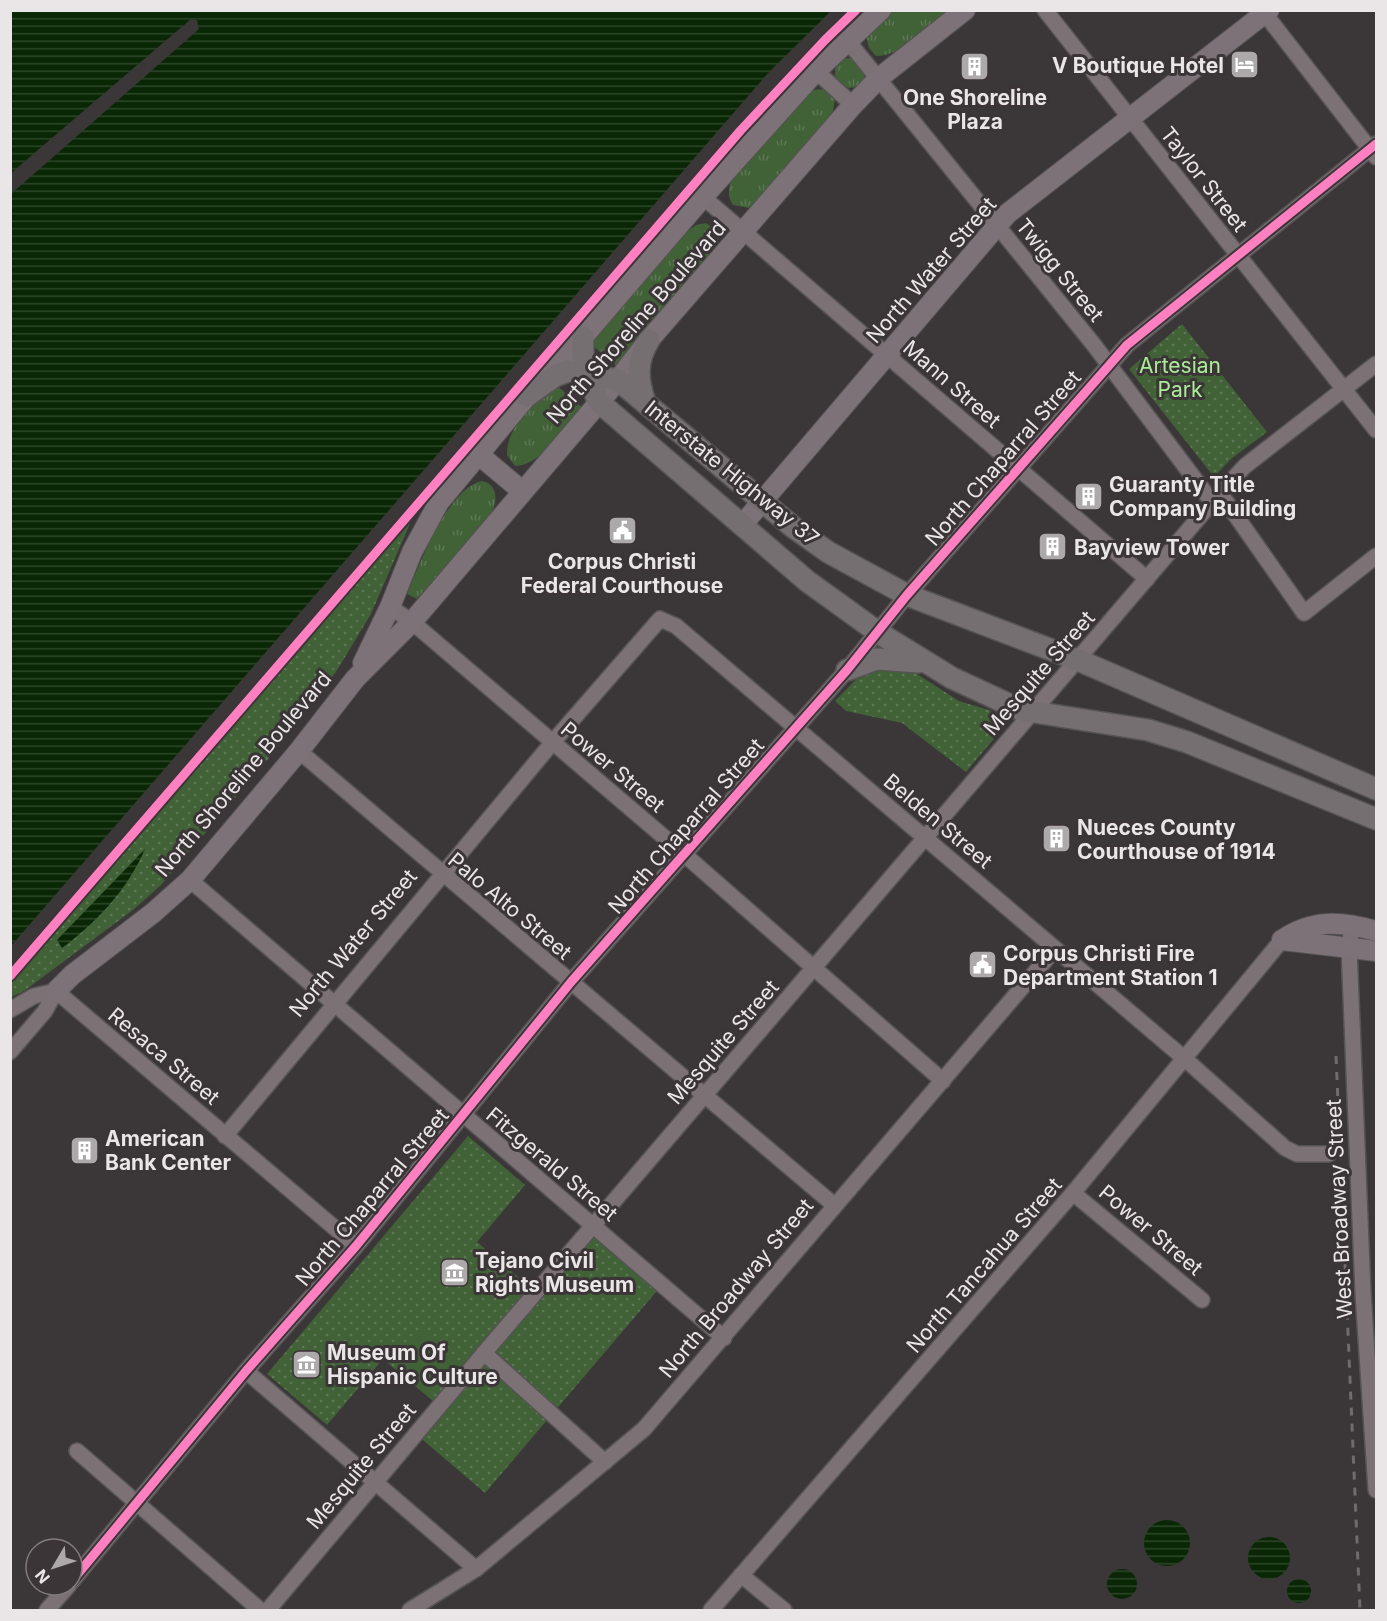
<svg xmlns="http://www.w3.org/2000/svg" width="1387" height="1621" viewBox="0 0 1387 1621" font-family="Inter,sans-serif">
	<defs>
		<pattern id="grass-tufts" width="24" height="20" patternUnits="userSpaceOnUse" patternTransform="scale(1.5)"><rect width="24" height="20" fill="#416137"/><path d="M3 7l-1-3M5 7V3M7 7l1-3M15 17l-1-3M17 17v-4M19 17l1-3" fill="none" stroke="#5d7854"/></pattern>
		<pattern id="park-dots" width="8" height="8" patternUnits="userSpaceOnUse" patternTransform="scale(1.5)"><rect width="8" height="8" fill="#416137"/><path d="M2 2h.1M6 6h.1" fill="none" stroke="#5d7854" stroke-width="1.8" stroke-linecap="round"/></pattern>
		<pattern id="water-rules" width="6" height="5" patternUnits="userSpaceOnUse" patternTransform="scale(1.5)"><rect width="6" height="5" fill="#092705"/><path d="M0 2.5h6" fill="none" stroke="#2d4629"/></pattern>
	</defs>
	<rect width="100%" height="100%" fill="#3b3638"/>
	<g fill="url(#grass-tufts)">
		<path d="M 889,11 L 947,11 C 927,26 903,56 876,56 L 869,48 L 866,35 Z"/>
		<circle cx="850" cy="73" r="15"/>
		<path d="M 823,89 L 830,91 L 835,99 L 831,122 L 761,201 L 749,208 L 733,205 C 726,195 729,186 733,174 L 801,97 L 812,90 Z"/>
		<polygon points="706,223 718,231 719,244 712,258 618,367 592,345 594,339 685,233 696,225"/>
		<path d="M 555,384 L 583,408 C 567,426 541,466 515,466 L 507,455 C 506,426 536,404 555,384 Z"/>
		<path d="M 482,481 C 498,484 498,501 491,514 L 417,599 L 407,594 C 420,563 448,488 482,481 Z"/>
	</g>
	<g fill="url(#park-dots)">
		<polygon points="1182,324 1267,432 1231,459 1214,477 1129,369"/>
		<polygon points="418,505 371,614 336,672 268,759 161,885 133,910 24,991 11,997 11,980"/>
		<polygon points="903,665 959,701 1012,717 966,772 902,723 846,711 835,701 864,671"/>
		<polygon points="468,1136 525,1185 477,1242 531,1288 583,1228 657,1291 485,1493 417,1435 440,1407 383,1359 327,1425 267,1374"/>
	</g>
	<polygon fill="#416137" points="420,1330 458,1362 431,1395 393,1363"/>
	<g fill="url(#water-rules)">
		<polygon points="11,11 831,11 769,72 11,946"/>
		<path d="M 145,849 C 127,890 98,921 62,948 L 57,940 Z"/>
		<circle cx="1167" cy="1543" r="23"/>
		<circle cx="1269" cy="1558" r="21"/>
		<circle cx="1122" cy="1584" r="15"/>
		<circle cx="1299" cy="1591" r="12"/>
	</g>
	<polygon fill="#3b3638" points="191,19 197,20 199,29 11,194 11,173"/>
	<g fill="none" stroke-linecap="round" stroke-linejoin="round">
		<defs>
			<g id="minor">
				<polyline points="1045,10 1376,430"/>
				<polyline points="1262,10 1376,157"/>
				<polyline points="847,40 1094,345 1212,502"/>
				<polyline points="816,71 853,105"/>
				<polyline points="703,197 1147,579"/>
				<polyline points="1220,493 1304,613 1376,556"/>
				<polyline points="390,607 412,622 685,855 943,1081"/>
				<polyline points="299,751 834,1205"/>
				<polyline points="190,880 724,1338"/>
				<polyline points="1352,926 1349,948 1363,1293 1376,1490"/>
				<polyline points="56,991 356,1246"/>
				<polyline points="10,1010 34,996 56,991"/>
				<polyline points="10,1052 45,1011 56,991"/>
				<polyline points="225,1136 552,743 660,619 676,626 1185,1059 1285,1148 1297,1154 1329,1154"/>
				<polyline points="1073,1193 1202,1300"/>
				<polyline points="484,1353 605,1462"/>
				<polyline points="246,1371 476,1569"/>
				<polyline points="77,1451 260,1610"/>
				<polyline points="741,1575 784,1610"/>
				<polyline points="72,1581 246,1371 356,1246 571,982 847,670 907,595 1127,345 1376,144"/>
				<polyline points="47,1610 69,1585"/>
				<polyline points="268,1610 484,1353 1220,493 1245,466 1376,364"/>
				<polyline points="410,1610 476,1569 644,1429 1055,949"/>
				<polyline points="711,1610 1073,1193 1282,940"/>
			</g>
			<g id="major">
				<polyline points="478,454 522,491"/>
				<polyline points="743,524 1007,214 1269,10"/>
				<polyline points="363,663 390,607 412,552 439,502 527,396 583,337 703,197 816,71 881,10"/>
				<path d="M 1282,940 C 1312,919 1342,921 1376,931"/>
				<polyline points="1282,940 1376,951"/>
				<polyline points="56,991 72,975 153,913 190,880 299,751 355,679 412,622 618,380 649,340 853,105 879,78 965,10"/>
			</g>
			<g id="highway">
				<path d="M 583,337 C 582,369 585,373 599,402 L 807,581 L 879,633 L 952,678 L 1021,710 L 1148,730 L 1187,742 L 1376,819"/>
				<polyline points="527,396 555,376 568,371 618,380 793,527 828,552 907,595 1078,660 1376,789"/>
				<path d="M 645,402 C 637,379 636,361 649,340"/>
				<polyline points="847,670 877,659 919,662"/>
			</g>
		</defs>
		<use href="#minor" stroke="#565354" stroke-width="18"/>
		<use href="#major" stroke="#565354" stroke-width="22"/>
		<use href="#highway" stroke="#565354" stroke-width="24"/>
		<use href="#minor" stroke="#7c7276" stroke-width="15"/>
		<use href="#major" stroke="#7c7277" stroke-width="20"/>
		<use href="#highway" stroke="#756f72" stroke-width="21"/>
		<polyline stroke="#716b6e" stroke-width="3" stroke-dasharray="8 8" stroke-linecap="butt" points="1336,1056 1360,1610"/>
		<defs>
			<g id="cycleway">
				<polyline points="10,976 741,130 825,40 856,10"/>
				<polyline points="72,1581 246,1371 356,1246 571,982 847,670 907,595 1127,345 1376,144"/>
			</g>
		</defs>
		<use href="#cycleway" stroke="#3c3538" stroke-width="13"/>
		<use href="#cycleway" stroke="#ff80c0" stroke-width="9"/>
	</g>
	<defs>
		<symbol id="hotel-square" viewBox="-11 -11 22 22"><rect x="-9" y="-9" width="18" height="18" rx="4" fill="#ada8aa" stroke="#3c3538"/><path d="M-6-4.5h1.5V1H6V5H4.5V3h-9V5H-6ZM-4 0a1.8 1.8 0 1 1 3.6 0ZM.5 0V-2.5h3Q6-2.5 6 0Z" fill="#fff"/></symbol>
		<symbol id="building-square" viewBox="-11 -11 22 22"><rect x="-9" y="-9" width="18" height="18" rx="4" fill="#ada8aa" stroke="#3c3538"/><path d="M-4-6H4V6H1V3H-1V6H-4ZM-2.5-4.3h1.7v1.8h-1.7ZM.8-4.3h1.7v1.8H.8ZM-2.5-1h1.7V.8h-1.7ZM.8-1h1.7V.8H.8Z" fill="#fff"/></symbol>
		<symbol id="civic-square" viewBox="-11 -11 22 22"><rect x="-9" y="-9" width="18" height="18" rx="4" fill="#ada8aa" stroke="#3c3538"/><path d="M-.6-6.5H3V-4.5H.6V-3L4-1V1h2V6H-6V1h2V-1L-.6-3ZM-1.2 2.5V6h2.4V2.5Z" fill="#fff"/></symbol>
		<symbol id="museum-square" viewBox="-11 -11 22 22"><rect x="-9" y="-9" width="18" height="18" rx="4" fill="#ada8aa" stroke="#3c3538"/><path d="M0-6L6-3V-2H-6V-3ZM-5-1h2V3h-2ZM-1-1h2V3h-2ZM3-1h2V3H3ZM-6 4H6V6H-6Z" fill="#fff"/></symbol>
	</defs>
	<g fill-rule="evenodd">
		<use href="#hotel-square" x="1228" y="48" width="33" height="33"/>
		<use href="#building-square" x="958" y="50" width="33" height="33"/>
		<use href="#building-square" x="1072" y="480" width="33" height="33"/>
		<use href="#civic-square" x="606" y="514" width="33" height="33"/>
		<use href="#building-square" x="1036" y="530" width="33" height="33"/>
		<use href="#building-square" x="1040" y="822" width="33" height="33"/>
		<use href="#civic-square" x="966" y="948" width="33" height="33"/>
		<use href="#building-square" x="68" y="1134" width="33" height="33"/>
		<use href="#museum-square" x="438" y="1256" width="33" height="33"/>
		<use href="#museum-square" x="290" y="1348" width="33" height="33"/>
	</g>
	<g text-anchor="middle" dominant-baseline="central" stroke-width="6" stroke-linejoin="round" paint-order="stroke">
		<g font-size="21" font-weight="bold" fill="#eae6e8" stroke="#3c3538" text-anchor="start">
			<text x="1224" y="65" text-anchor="end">V Boutique Hotel</text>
			<text x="975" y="97" text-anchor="middle">One Shoreline<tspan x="975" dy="24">Plaza</tspan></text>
			<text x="1109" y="484">Guaranty Title<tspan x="1109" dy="24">Company Building</tspan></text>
			<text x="1074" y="547">Bayview Tower</text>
			<text x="622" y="561" text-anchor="middle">Corpus Christi<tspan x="622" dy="24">Federal Courthouse</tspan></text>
			<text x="1077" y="827">Nueces County<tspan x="1077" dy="24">Courthouse of 1914</tspan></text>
			<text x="1003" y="953">Corpus Christi Fire<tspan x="1003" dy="24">Department Station 1</tspan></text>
			<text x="105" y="1138">American<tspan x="105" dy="24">Bank Center</tspan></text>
			<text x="475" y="1260">Tejano Civil<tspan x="475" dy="24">Rights Museum</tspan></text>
			<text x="327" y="1352">Museum Of<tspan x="327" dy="24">Hispanic Culture</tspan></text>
		</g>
		<g font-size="21" fill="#eae6e8" stroke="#3c3538">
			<text transform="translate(1204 179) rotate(52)">Taylor Street</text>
			<text transform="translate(931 270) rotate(-49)">North Water Street</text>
			<text transform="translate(1060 270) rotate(51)">Twigg Street</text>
			<text transform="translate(636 322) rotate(-49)">North Shoreline Boulevard</text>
			<text transform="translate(952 384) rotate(41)">Mann Street</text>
			<text transform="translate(1003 458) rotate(-49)">North Chaparral Street</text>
			<text transform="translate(732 473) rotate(39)">Interstate Highway 37</text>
			<text transform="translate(1039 673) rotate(-49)">Mesquite Street</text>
			<text transform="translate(613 767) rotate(40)">Power Street</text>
			<text transform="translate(243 774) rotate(-50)">North Shoreline Boulevard</text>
			<text transform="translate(938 821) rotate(40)">Belden Street</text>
			<text transform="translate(686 826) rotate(-49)">North Chaparral Street</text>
			<text transform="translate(510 906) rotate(40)">Palo Alto Street</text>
			<text transform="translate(353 943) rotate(-50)">North Water Street</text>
			<text transform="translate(723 1042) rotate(-49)">Mesquite Street</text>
			<text transform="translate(164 1056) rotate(40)">Resaca Street</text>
			<text transform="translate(552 1164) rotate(40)">Fitzgerald Street</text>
			<text transform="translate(372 1197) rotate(-50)">North Chaparral Street</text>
			<text transform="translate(1339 1209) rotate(-93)">West Broadway Street</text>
			<text transform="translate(1151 1230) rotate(40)">Power Street</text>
			<text transform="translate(984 1265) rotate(-49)">North Tancahua Street</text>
			<text transform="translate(736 1288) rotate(-50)">North Broadway Street</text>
			<text transform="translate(361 1466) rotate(-50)">Mesquite Street</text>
		</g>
		<g font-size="21" fill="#aaed98" stroke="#3c3538">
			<text x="1180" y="365">Artesian<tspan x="1180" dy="24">Park</tspan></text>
		</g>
	</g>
	<rect width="1387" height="1621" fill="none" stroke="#eae6e8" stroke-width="24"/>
	<g transform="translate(54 1567) rotate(231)"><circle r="28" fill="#3c3538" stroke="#827c7e" stroke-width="1.5"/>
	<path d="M0-4.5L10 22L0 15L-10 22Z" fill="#ada8aa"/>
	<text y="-9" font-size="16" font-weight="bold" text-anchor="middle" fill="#eae6e8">N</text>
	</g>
</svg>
